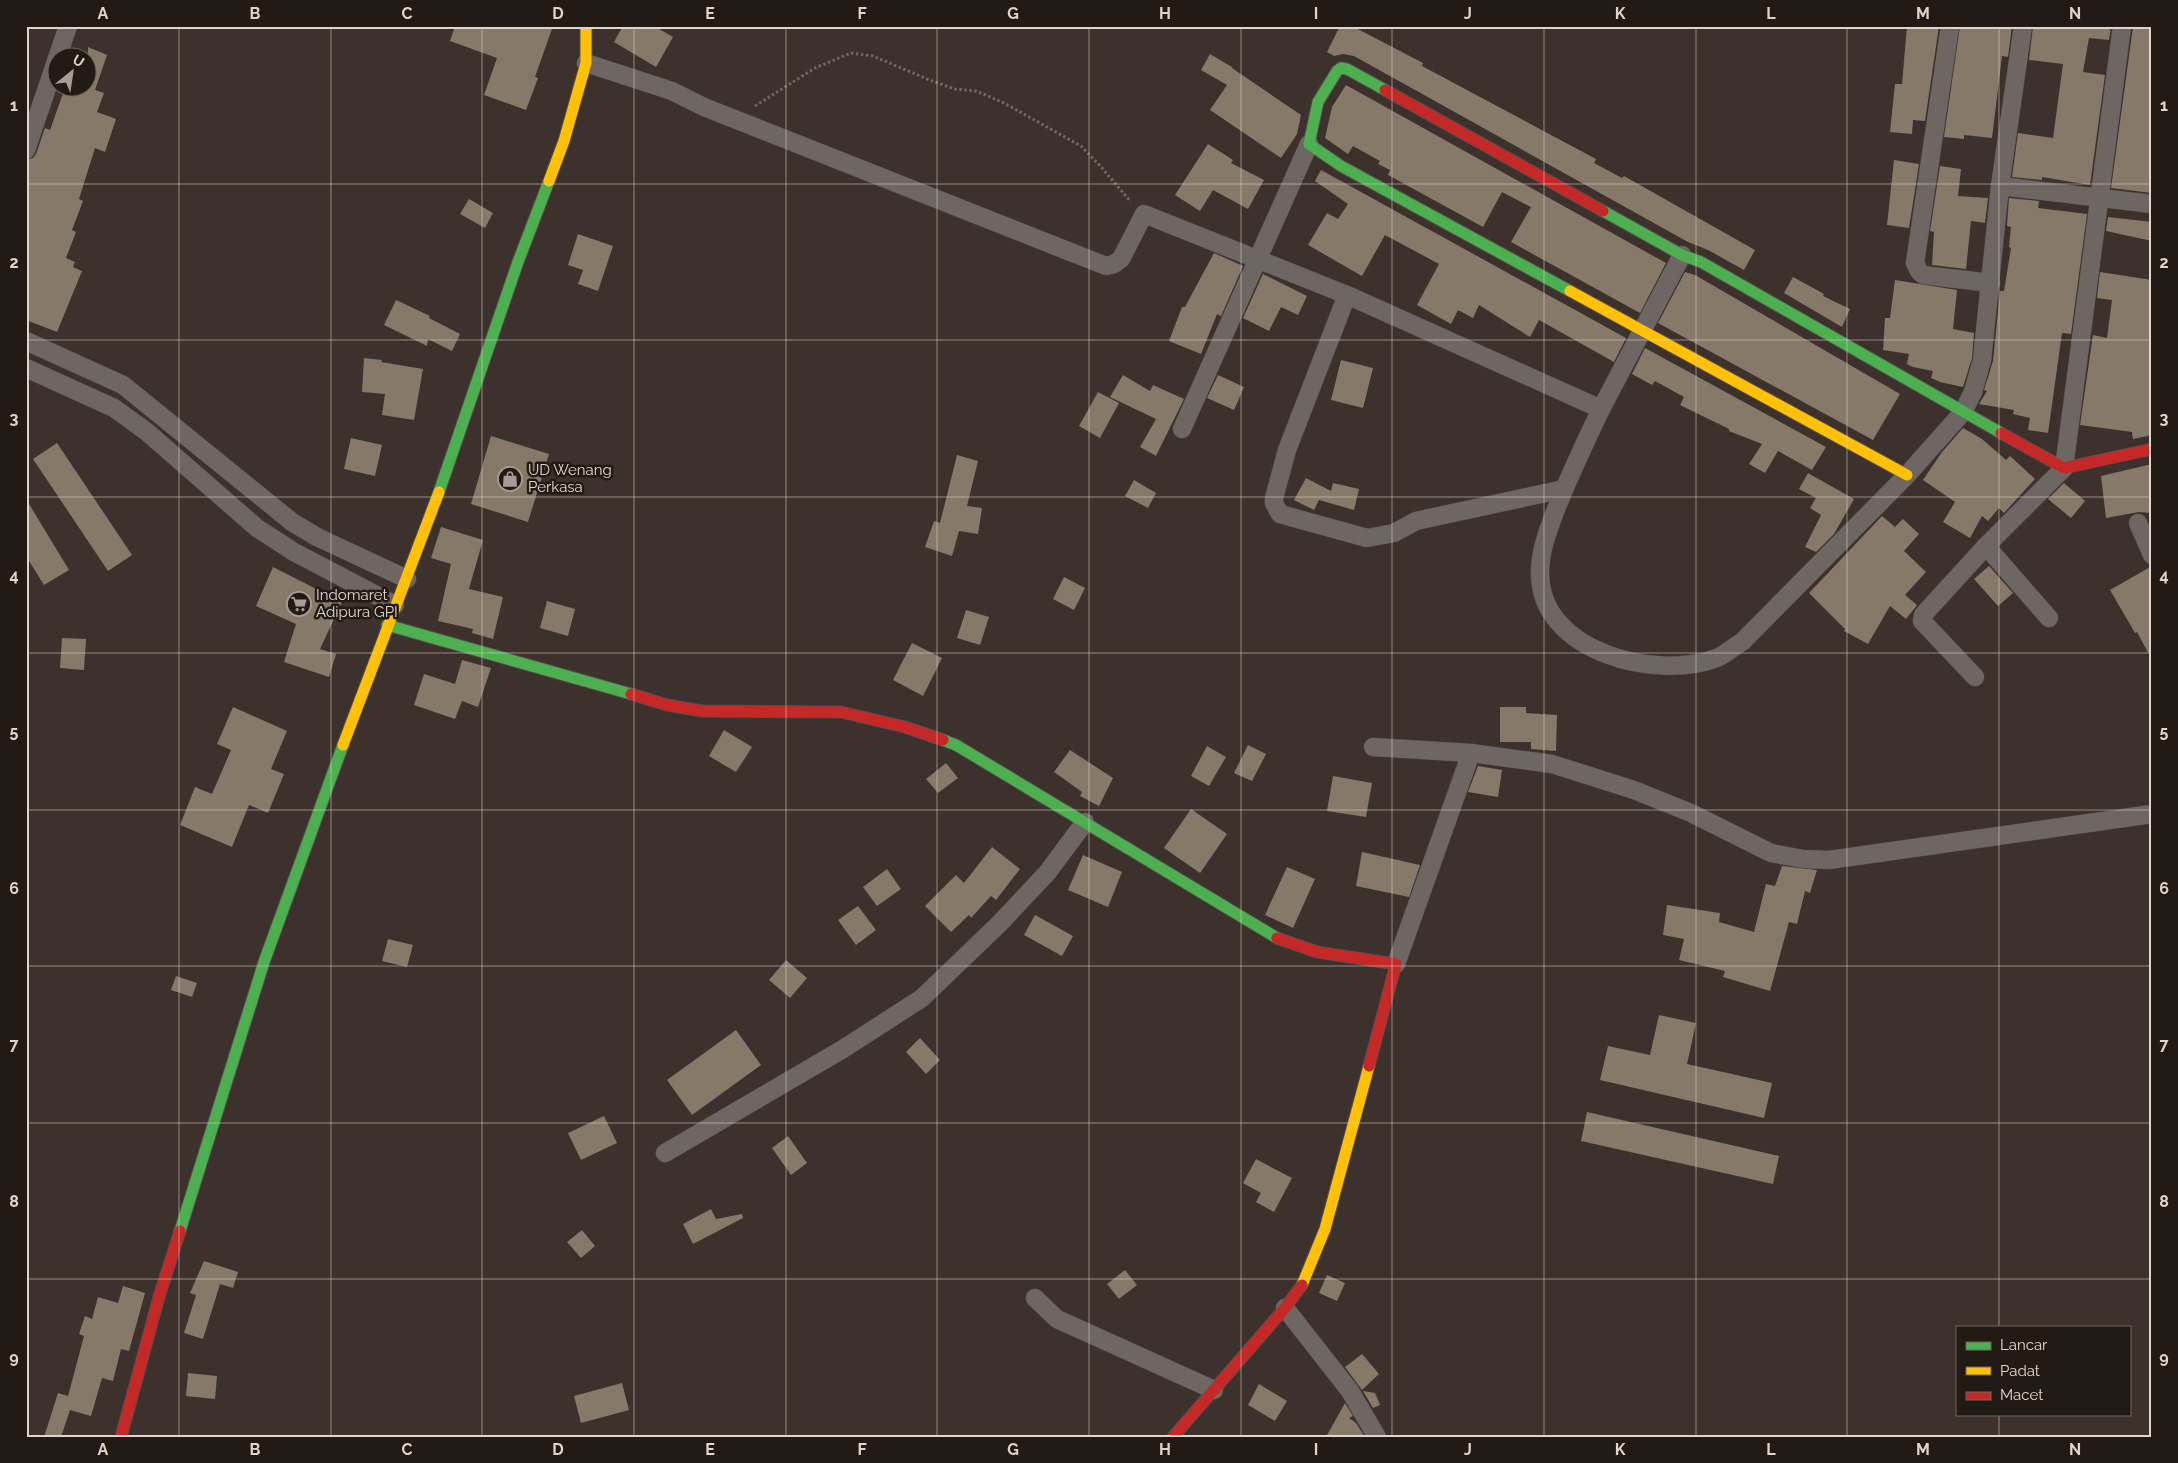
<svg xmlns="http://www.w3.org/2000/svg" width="2178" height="1463" viewBox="0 0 2178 1463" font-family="Raleway,sans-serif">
	<rect width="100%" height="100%" fill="#3c312c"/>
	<g fill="#867969">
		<polygon points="455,26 553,26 535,77 538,78 526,110 484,95 497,58 450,41"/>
		<polygon points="623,26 654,26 673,37 656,67 614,42"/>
		<polygon points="1340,26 1352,26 1423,63 1422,66 1596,159 1594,163 1622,178 1624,176 1755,250 1744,270 1708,250 1688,242 1354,56 1343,54 1334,56 1327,52"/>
		<polygon points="1907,26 1939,26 1925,121 1913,120 1912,134 1890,132 1895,84 1902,84"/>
		<polygon points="1960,26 2012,26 2008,57 2002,56 1992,138 1964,135 1964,139 1944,137"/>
		<polygon points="2033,26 2111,26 2109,40 2089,38 2083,72 2105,75 2090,185 2042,177 2042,180 2012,177 2018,133 2053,138 2063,64 2029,60"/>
		<polygon points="2133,27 2152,29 2152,193 2111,188"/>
		<polygon points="88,47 107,55 95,90 104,93 97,112 116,119 105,152 95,148 79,199 83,201 72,230 76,232 66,258 75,262 73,267 82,271 57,332 26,320 26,160 33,158 36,154 45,128 50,130 65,88 88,88"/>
		<polygon points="1210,54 1232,67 1232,68 1301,115 1297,134 1281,158 1210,110 1227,85 1201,70"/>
		<polygon points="1346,85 1666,263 1640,313 1511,242 1531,207 1502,192 1483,227 1388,175 1390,170 1378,164 1380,161 1353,146 1348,154 1325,138 1332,107"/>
		<polygon points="1208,144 1233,160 1231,163 1264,180 1248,209 1213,190 1200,211 1175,195"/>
		<polygon points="1894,160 1919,164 1909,228 1887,225"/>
		<polygon points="1940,166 1961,169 1958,196 1988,198 1985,223 1971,221 1966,269 1932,265 1934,232 1930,231"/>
		<polygon points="1321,170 1626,338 1614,362 1539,320 1530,337 1479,305 1473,318 1458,310 1451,324 1417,305 1439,264 1385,235 1362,276 1308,245 1327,213 1338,219 1348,204 1315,181"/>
		<polygon points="2009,198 2039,201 2038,208 2087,214 2071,334 2062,333 2048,433 2028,430 2030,418 2013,414 2014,410 1979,404 1987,391 1984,390 1993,361 2000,291 2004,291 2011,248 2009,247 2011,227 2007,226"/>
		<polygon points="469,199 493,213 485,228 460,214"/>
		<polygon points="2108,217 2152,222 2152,241 2106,231"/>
		<polygon points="578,234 613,246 598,291 578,284 583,270 568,265"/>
		<polygon points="1214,253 1243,266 1221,316 1217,314 1201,354 1169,341 1182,307 1185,307"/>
		<polygon points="1685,272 1695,275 1900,394 1873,440 1658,323"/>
		<polygon points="2100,272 2152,280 2152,435 2133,439 2132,432 2080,425 2093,335 2107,338 2112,300 2097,298"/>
		<polygon points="1263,274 1307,296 1298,315 1281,307 1269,331 1243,318"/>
		<polygon points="1793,277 1824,294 1823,296 1850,309 1842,327 1784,293"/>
		<polygon points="1895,280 1957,290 1953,329 1974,333 1972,358 1963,387 1940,382 1931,378 1933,371 1913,367 1907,364 1909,354 1883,350 1885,318 1890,318"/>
		<polygon points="396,300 430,316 429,318 460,334 452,351 428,339 427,346 384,325"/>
		<polygon points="1645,348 1826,447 1812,470 1778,451 1765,473 1749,464 1762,444 1729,431 1729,429 1680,405 1684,397 1655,381 1652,385 1632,374"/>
		<polygon points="364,358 382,360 381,362 423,369 414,420 382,415 385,394 362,392"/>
		<polygon points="1341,360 1373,368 1363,408 1331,400"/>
		<polygon points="1123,375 1150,391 1153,385 1184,399 1156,456 1140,447 1156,419 1110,397"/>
		<polygon points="1218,375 1244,387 1234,410 1207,398"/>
		<polygon points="1098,392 1119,403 1100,438 1079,426"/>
		<polygon points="1963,428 1982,439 2006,460 2010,456 2035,479 2004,513 1999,508 1988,521 1982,516 1970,538 1943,522 1955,502 1923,480 1942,452"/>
		<polygon points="491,436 549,454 528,522 471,504"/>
		<polygon points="351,438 382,445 375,476 344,469"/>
		<polygon points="57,443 132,555 108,571 33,459"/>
		<polygon points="957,455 978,461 967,506 982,508 978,534 959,531 952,556 925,547 934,521 940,523"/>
		<polygon points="2152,464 2152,513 2139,512 2106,518 2101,476"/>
		<polygon points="1808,473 1854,499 1834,534 1816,552 1805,547 1821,515 1810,508 1816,498 1799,489"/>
		<polygon points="1306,478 1331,491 1333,483 1359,489 1354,510 1319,500 1314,510 1294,500"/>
		<polygon points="1134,480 1156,493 1148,508 1125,496"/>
		<polygon points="2064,483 2085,501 2071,518 2048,499"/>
		<polygon points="26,499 69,570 44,585 26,556"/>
		<polygon points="1882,516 1895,527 1903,519 1919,534 1904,551 1926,572 1905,595 1917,605 1914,609 1906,619 1890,606 1868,644 1844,631 1845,629 1809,593"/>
		<polygon points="441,527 483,540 469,589 503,597 493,639 472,633 473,629 438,621 451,564 431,558"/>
		<polygon points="1989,566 2013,593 1998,606 1974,579"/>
		<polygon points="2152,566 2152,660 2137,632 2135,633 2110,590"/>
		<polygon points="273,567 342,602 320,649 336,654 329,677 284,662 296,624 256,606"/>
		<polygon points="1064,577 1085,588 1074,610 1053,599"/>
		<polygon points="547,601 575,609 568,636 540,628"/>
		<polygon points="966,610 989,617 980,645 957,638"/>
		<polygon points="62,638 86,639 84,670 60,668"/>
		<polygon points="912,643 942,658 923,696 893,680"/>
		<polygon points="462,660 491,668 478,707 462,701 455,719 414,705 424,674 455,684"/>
		<polygon points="233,707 287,731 271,769 284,774 268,813 249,805 232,847 180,825 195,787 212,794 231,750 217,744"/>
		<polygon points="1500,707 1526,707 1526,713 1557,715 1556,751 1531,749 1531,742 1500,742"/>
		<polygon points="724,730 752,747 736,772 709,756"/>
		<polygon points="1248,745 1266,754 1252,781 1234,773"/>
		<polygon points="1207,746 1226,757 1209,786 1191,776"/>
		<polygon points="1070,750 1113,778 1099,806 1080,796 1082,792 1054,772"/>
		<polygon points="946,763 958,778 938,793 926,779"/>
		<polygon points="1478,766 1502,770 1498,797 1468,792"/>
		<polygon points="1333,776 1372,783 1366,817 1327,811"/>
		<polygon points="1191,809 1227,834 1200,873 1164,848"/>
		<polygon points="992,847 1020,869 996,900 991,896 971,918 969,915 951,932 925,906 956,875 964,883"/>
		<polygon points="1362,852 1420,865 1409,897 1356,886"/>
		<polygon points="1083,855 1122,872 1108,907 1068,890"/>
		<polygon points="1782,866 1817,870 1810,893 1805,891 1797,924 1789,922 1770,991 1723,977 1725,971 1679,960 1684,939 1663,935 1667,905 1720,913 1719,922 1754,932 1766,884 1775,886"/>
		<polygon points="1287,867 1315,879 1293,928 1265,915"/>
		<polygon points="887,869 901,889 877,906 863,887"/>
		<polygon points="858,906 876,930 856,945 838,920"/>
		<polygon points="1035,915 1073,936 1062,956 1024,935"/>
		<polygon points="388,939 413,945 407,967 382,961"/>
		<polygon points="786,960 807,978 790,998 769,980"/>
		<polygon points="176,976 197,983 192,997 171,990"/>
		<polygon points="1659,1015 1696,1023 1687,1064 1772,1083 1764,1118 1600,1080 1608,1046 1650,1055"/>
		<polygon points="736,1030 761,1065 692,1115 667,1080"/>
		<polygon points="920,1038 940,1060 926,1074 906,1052"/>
		<polygon points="1587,1112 1779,1156 1773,1184 1581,1141"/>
		<polygon points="604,1116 617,1143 581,1160 568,1133"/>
		<polygon points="788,1136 807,1163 791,1175 772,1148"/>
		<polygon points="1256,1159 1292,1178 1274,1212 1256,1202 1261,1193 1243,1183"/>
		<polygon points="711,1209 716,1219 742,1214 743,1218 693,1244 683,1224"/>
		<polygon points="582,1230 595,1246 581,1258 567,1242"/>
		<polygon points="204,1261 238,1272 233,1288 220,1284 203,1339 184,1333 196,1295 190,1293"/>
		<polygon points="1125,1270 1137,1285 1119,1299 1107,1284"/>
		<polygon points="1327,1275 1345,1283 1337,1301 1319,1293"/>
		<polygon points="123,1286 145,1293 129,1351 121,1349 113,1381 102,1378 91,1416 70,1410 61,1437 44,1437 58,1393 68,1396 84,1336 79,1334 85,1316 92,1319 98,1297 118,1303"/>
		<polygon points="1362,1354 1379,1374 1362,1390 1345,1367"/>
		<polygon points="188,1373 217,1376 215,1399 186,1396"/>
		<polygon points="622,1383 629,1410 581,1423 574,1396"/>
		<polygon points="1259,1384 1287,1401 1275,1421 1248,1405"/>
		<polygon points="1363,1391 1375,1393 1380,1405 1373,1408"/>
		<polygon points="1345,1403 1353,1416 1349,1418 1356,1423 1365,1437 1326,1437"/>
	</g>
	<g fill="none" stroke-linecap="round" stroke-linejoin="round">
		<defs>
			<g id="street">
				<polyline points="1950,26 1915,263 1919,271 1923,275 1991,283"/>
				<polyline points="586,63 672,91 704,107 1106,266 1114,264 1121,259 1144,214 1347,295 1601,409 1682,255"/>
				<polyline points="26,150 68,26"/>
				<polyline points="2000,186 2152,204"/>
				<polyline points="1347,295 1287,450 1274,498 1274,503 1280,514 1367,538 1394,533 1416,521 1564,489"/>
				<polyline points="26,341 123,385 292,522 317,537 407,579"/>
				<polyline points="26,368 114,408 147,432 257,528 294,552 395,605"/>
				<path d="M 1601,409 C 1584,445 1567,480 1553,517 C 1547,534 1540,552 1540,572 C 1539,652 1655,681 1717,658 C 1726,654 1735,646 1743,641 L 1907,475 L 1963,412 L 1973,392 L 1982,360 L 2000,186 L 2023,26"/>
				<polyline points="1182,429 1309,144"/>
				<polyline points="2138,523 2152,555"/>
				<polyline points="1986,546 2049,618"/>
				<polyline points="1975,677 1922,621 1923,615 1986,546 2064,468 2122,26"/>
				<polyline points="1373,747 1471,753 1552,764 1634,790 1691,813 1771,853 1803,859 1829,860 2152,814"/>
				<polyline points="1396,964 1471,753"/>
				<polyline points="665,1153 843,1049 922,998 999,924 1047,873 1085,822"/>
				<polyline points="1035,1298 1057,1319 1214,1390"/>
				<polyline points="1285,1308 1350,1391 1377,1437"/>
			</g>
			<g id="fast">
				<polyline points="1385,90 1347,69 1341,68 1337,71 1318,102 1309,144 1341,166 1570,291"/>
				<polyline points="1603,211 1682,255 1701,262 2001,433"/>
				<polyline points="439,492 518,262 549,181"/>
				<polyline points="387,625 631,694"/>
				<polyline points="943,740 956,745 1277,938"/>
				<polyline points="180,1231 264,962 343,745"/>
			</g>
			<g id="slow">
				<polyline points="549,181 564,141 586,63 586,26"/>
				<polyline points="1570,291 1907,475"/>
				<polyline points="343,745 439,492"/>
				<polyline points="1302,1285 1325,1229 1369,1066"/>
			</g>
			<g id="jam">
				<polyline points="1385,90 1603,211"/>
				<polyline points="2001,433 2064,468 2152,449"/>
				<polyline points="631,694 667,705 702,711 841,712 905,727 943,740"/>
				<polyline points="1277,938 1317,952 1396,964 1369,1066"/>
				<polyline points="121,1437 159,1297 180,1231"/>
				<polyline points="1173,1437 1285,1308 1302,1285"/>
			</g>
		</defs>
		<use href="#street" stroke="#584e4a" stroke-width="19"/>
		<use href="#fast" stroke="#584e4a" stroke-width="13"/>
		<use href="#slow" stroke="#584e4a" stroke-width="13"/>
		<use href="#jam" stroke="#584e4a" stroke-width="13"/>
		<polyline stroke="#6e6762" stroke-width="3" stroke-dasharray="2.5 2.5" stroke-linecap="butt" points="755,106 815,68 851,53 873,56 932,81 955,89 976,91 1004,103 1081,146 1102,168 1131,202"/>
		<use href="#street" stroke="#6d6662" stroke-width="18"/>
		<use href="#fast" stroke="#4caf50" stroke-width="11"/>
		<use href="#slow" stroke="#ffc107" stroke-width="11"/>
		<use href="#jam" stroke="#c62828" stroke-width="11"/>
	</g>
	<path fill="none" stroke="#e0d4ce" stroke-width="1" stroke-opacity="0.55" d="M 179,26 L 179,1437M 331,26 L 331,1437M 482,26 L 482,1437M 634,26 L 634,1437M 786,26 L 786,1437M 937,26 L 937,1437M 1089,26 L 1089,1437M 1241,26 L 1241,1437M 1392,26 L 1392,1437M 1544,26 L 1544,1437M 1696,26 L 1696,1437M 1847,26 L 1847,1437M 1999,26 L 1999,1327M 26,184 L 2152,184M 26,340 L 2152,340M 26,497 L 2152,497M 26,653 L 2152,653M 26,810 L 2152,810M 26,966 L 2152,966M 26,1123 L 2152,1123M 26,1279 L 2152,1279M 1999,1414 L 1999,1437"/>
	<defs>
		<symbol id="shop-ring" viewBox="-11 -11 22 22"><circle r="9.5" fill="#221a15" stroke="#a79b95" stroke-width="1.5"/><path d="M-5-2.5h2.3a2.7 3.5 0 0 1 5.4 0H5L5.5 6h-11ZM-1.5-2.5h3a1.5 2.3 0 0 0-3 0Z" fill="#a79b95"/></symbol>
		<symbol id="supermarket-ring" viewBox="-11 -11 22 22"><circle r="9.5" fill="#221a15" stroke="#a79b95" stroke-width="1.5"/><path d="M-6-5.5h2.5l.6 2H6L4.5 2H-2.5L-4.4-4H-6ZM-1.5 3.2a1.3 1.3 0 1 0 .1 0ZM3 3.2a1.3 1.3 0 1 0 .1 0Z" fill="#a79b95"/></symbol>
	</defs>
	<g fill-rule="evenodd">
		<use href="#shop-ring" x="496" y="465" width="28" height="28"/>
		<use href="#supermarket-ring" x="285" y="590" width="28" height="28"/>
	</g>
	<g text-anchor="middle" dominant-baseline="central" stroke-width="5" stroke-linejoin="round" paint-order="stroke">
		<g font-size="15" fill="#e0d4ce" stroke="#221a15" text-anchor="start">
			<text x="528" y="470">UD Wenang<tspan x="528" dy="17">Perkasa</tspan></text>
			<text x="316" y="595">Indomaret<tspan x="316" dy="17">Adipura GPI</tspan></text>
		</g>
	</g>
	<rect width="2178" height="1463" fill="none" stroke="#221a15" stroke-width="55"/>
	<rect x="1956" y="1326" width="175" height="90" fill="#221a15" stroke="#6e645f"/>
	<rect x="1966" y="1342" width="25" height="8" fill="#4caf50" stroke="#6e645f"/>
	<text x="2000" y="1350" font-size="15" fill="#e0d4ce">Lancar</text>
	<rect x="1966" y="1367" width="25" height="8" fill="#ffc107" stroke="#6e645f"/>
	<text x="2000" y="1376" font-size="15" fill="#e0d4ce">Padat</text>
	<rect x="1966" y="1392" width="25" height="8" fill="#c62828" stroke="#6e645f"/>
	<text x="2000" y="1400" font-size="15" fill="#e0d4ce">Macet</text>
	<g transform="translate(72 72) rotate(30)"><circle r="24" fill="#221a15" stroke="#6e645f"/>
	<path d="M0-4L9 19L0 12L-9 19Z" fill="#a79b95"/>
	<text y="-8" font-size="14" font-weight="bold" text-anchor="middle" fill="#e0d4ce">U</text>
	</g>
	<rect x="28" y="28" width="2122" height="1408" fill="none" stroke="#e0d4ce" stroke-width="2"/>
	<g font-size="16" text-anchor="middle" font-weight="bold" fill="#e0d4ce">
		<text x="103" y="19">A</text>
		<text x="255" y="19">B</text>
		<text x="407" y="19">C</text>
		<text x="558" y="19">D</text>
		<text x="710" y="19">E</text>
		<text x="862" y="19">F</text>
		<text x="1013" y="19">G</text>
		<text x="1165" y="19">H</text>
		<text x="1316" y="19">I</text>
		<text x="1468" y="19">J</text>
		<text x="1620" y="19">K</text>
		<text x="1771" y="19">L</text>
		<text x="1923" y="19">M</text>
		<text x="2075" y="19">N</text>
		<text x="14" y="111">1</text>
		<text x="2164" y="111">1</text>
		<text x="14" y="268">2</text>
		<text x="2164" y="268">2</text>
		<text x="14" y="424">3</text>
		<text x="2164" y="424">3</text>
		<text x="14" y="581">4</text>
		<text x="2164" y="581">4</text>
		<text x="14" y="737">5</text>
		<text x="2164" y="737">5</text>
		<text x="14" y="894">6</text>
		<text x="2164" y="894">6</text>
		<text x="14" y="1050">7</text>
		<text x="2164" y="1050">7</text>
		<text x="14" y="1207">8</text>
		<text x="2164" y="1207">8</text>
		<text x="14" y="1363">9</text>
		<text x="2164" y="1363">9</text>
		<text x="103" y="1455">A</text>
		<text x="255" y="1455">B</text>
		<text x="407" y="1455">C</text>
		<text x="558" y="1455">D</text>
		<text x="710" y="1455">E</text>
		<text x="862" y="1455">F</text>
		<text x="1013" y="1455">G</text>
		<text x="1165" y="1455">H</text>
		<text x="1316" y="1455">I</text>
		<text x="1468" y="1455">J</text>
		<text x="1620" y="1455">K</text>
		<text x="1771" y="1455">L</text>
		<text x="1923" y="1455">M</text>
		<text x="2075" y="1455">N</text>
	</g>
</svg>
